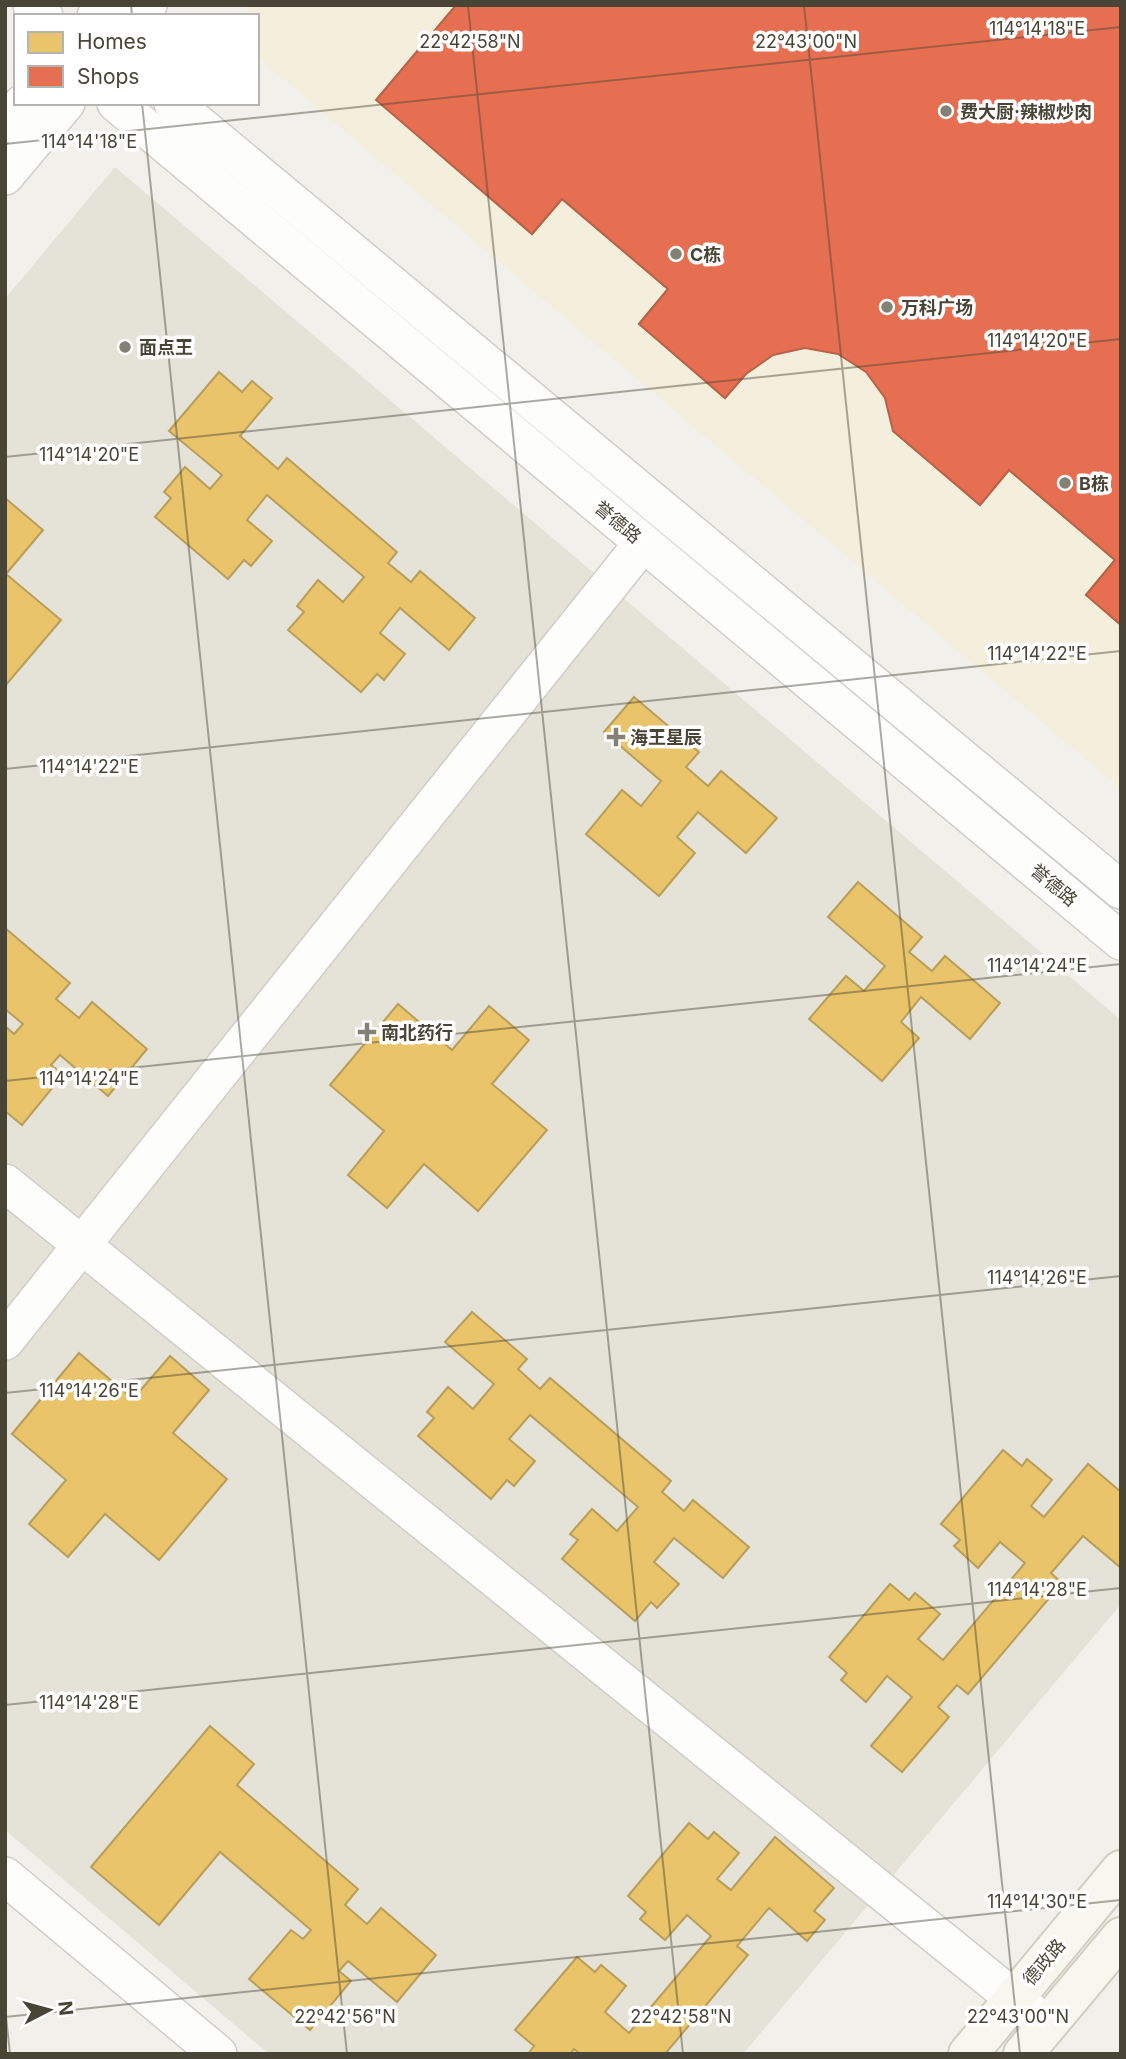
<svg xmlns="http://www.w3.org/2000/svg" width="1126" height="2059" viewBox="0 0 1126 2059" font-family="Inter,'Noto Sans SC',sans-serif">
	<rect width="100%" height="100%" fill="#f1f0eb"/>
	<polygon fill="#e5e3d8" points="115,167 1121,1020 1121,1604 743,2054 269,2054 5,1830 5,299"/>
	<polygon fill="#f4eedd" points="251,5 1121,5 1121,789 257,57 257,16 242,16"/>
	<g fill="#e9c46a" stroke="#b99e5a" stroke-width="2">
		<polygon points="508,86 562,131 569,123 616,161 608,170 688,239 695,230 742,270 734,278 788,324 725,398 639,324 668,289 562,199 532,234 446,160"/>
		<polygon points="956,357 1009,402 1016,394 1063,433 1055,441 1121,497 1121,625 1086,595 1115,560 1009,470 980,505 893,431"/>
		<polygon points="219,372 242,392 252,381 272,398 240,436 278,469 287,458 397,552 388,563 411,582 420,571 475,618 449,650 400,608 380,633 405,654 384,680 377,674 361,692 288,630 304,612 297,606 318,580 343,602 364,577 267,495 247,520 272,541 251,566 244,560 228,579 155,517 171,498 164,492 185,467 210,489 222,475 169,431"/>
		<polygon points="5,498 43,530 6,574 61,620 5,686"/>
		<polygon points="634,697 699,752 686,767 708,786 721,771 777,818 746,853 698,812 677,837 695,853 659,896 586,834 622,790 641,806 661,781 604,732"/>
		<polygon points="858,882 922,937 909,952 932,971 945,956 1000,1003 970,1039 921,997 901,1022 919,1038 882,1081 809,1019 846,976 864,991 885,966 828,917"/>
		<polygon points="5,928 70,983 56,999 79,1018 92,1002 147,1049 108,1096 60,1055 51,1065 63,1075 22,1125 5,1111 5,1026 14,1034 23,1024 5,1009"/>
		<polygon points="398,1004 452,1050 489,1006 529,1040 492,1084 547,1130 478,1211 424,1164 387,1208 348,1175 384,1131 330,1085"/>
		<polygon points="472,1312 527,1359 518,1369 540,1389 550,1378 671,1481 662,1492 684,1511 693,1500 749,1547 723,1578 674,1538 654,1562 679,1584 657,1608 651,1602 635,1621 562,1559 578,1540 570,1534 592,1509 617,1531 638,1507 530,1415 509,1439 535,1461 514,1486 507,1480 491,1499 418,1436 434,1418 427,1412 448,1387 473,1409 494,1384 445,1342"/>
		<polygon points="79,1353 133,1399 170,1356 209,1390 173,1433 227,1479 159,1560 105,1514 68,1557 29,1524 66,1480 12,1434"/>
		<polygon points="1003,1450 1022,1466 1027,1459 1052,1480 1031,1506 1044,1517 1088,1464 1121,1492 1121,1568 1083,1536 1051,1573 1062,1583 968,1694 957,1685 938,1707 949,1717 902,1772 871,1746 912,1697 887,1676 866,1702 841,1680 847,1673 829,1657 890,1584 909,1600 915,1593 940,1614 918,1639 943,1660 1025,1563 1000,1542 978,1568 954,1546 960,1540 941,1524"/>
		<polygon points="210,1726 254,1764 237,1785 358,1889 345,1905 367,1924 381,1908 436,1955 397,2002 348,1961 339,1971 351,1981 310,2030 249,1979 291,1930 303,1939 311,1930 220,1852 159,1925 91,1867"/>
		<polygon points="689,1823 708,1839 714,1832 739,1853 717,1879 731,1890 775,1837 834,1888 814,1911 825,1920 807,1941 769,1908 737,1946 748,1955 665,2054 580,2054 574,2049 570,2054 528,2054 534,2046 515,2030 577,1957 595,1972 601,1965 626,1986 605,2012 629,2033 711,1936 687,1915 665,1940 640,1919 646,1912 628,1896"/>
	</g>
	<polygon fill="#e76f51" stroke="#b76249" stroke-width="2" points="456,5 1121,5 1121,625 1086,595 1115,560 1009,470 980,505 893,431 885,398 866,372 838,354 805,348 773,355 746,374 725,398 639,324 668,289 562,199 532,234 376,100"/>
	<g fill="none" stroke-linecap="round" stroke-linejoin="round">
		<defs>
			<g id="minor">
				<polyline points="32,5 44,16"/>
				<polyline points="96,16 105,5"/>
				<polyline points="139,16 148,5"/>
				<polyline points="116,103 1121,941"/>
				<polyline points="173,103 1121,890"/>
				<polyline points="5,124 23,103"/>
				<polyline points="5,176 66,103"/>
				<polyline points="5,1183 1047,2025"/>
				<polyline points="5,1341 643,543"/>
				<polyline points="5,1876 218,2054"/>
			</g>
			<g id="secondary">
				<polyline points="968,2054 1121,1870"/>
				<polyline points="1023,2054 1121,1937"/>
			</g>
		</defs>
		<use href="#minor" stroke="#cfcec8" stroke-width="40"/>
		<use href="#secondary" stroke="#d1cec1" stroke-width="42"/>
		<use href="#minor" stroke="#fdfdfc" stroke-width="37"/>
		<use href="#secondary" stroke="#f7f6ef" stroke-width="38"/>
	</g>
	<path fill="none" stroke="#484436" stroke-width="2" stroke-opacity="0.45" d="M 131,5 L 132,16M 468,5 L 683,2054M 804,5 L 1020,2054M 142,103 L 347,2054M 5,144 L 1121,27M 5,457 L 1121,339M 5,769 L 1121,651M 5,1081 L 1121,964M 5,1393 L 1121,1276M 5,1705 L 1121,1588M 5,2007 L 10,2054M 5,2017 L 1121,1900"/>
	<g fill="#838075" stroke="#fff" stroke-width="2.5">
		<circle cx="946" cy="111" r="7"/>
		<circle cx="676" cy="254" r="7"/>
		<circle cx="887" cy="307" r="7"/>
		<circle cx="125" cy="347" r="7"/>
		<circle cx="1065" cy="483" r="7"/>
		<path d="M612.5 726.5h7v7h7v7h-7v7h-7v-7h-7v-7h7z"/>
		<path d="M363.5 1021.5h7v7h7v7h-7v7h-7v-7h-7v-7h7z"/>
	</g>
	<g text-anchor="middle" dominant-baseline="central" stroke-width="7" stroke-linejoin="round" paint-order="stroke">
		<g font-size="18" font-weight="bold" fill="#484436" stroke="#fff" text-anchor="start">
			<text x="960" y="111">费大厨·辣椒炒肉</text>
			<text x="690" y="254">C栋</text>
			<text x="901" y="307">万科广场</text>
			<text x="139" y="347">面点王</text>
			<text x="1079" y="483">B栋</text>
			<text x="630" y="737">海王星辰</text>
			<text x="381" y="1032">南北药行</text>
		</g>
		<g font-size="18" fill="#484436" stroke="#fff">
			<text transform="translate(618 522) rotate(40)">誉德路</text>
			<text transform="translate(1054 885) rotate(40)">誉德路</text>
			<text transform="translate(1044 1962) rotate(-50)">德政路</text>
		</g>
	</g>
	<g font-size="18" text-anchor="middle" fill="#484436" stroke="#fff" stroke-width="7" stroke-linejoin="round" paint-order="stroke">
		<text x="1037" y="35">114°14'18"E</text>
		<text x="470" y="48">22°42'58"N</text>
		<text x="806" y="48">22°43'00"N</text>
		<text x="89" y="148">114°14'18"E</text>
		<text x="1037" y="347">114°14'20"E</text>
		<text x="89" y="461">114°14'20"E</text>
		<text x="1037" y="660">114°14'22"E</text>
		<text x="89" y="773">114°14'22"E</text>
		<text x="1037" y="972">114°14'24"E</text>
		<text x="89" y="1085">114°14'24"E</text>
		<text x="1037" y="1284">114°14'26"E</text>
		<text x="89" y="1397">114°14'26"E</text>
		<text x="1037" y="1596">114°14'28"E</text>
		<text x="89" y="1709">114°14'28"E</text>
		<text x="1037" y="1908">114°14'30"E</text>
		<text x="345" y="2023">22°42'56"N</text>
		<text x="681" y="2023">22°42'58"N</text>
		<text x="1018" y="2023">22°43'00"N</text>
	</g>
	<rect width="1126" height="2059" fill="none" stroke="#484436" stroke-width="14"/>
	<rect x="14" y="14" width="245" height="91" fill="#ffffff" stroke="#b6b4af" stroke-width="2"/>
	<rect x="28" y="32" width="35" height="21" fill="#e9c46a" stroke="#b6b4af" stroke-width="2"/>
	<text x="77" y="49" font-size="21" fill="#484436">Homes</text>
	<rect x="28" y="66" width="35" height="21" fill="#e76f51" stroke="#b6b4af" stroke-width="2"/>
	<text x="77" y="84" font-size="21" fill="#484436">Shops</text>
	<g transform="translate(49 2010) rotate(84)" stroke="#ffffff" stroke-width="5" paint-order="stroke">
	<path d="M0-5L12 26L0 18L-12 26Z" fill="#484436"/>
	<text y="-10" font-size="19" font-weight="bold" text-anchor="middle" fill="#484436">N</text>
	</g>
</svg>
